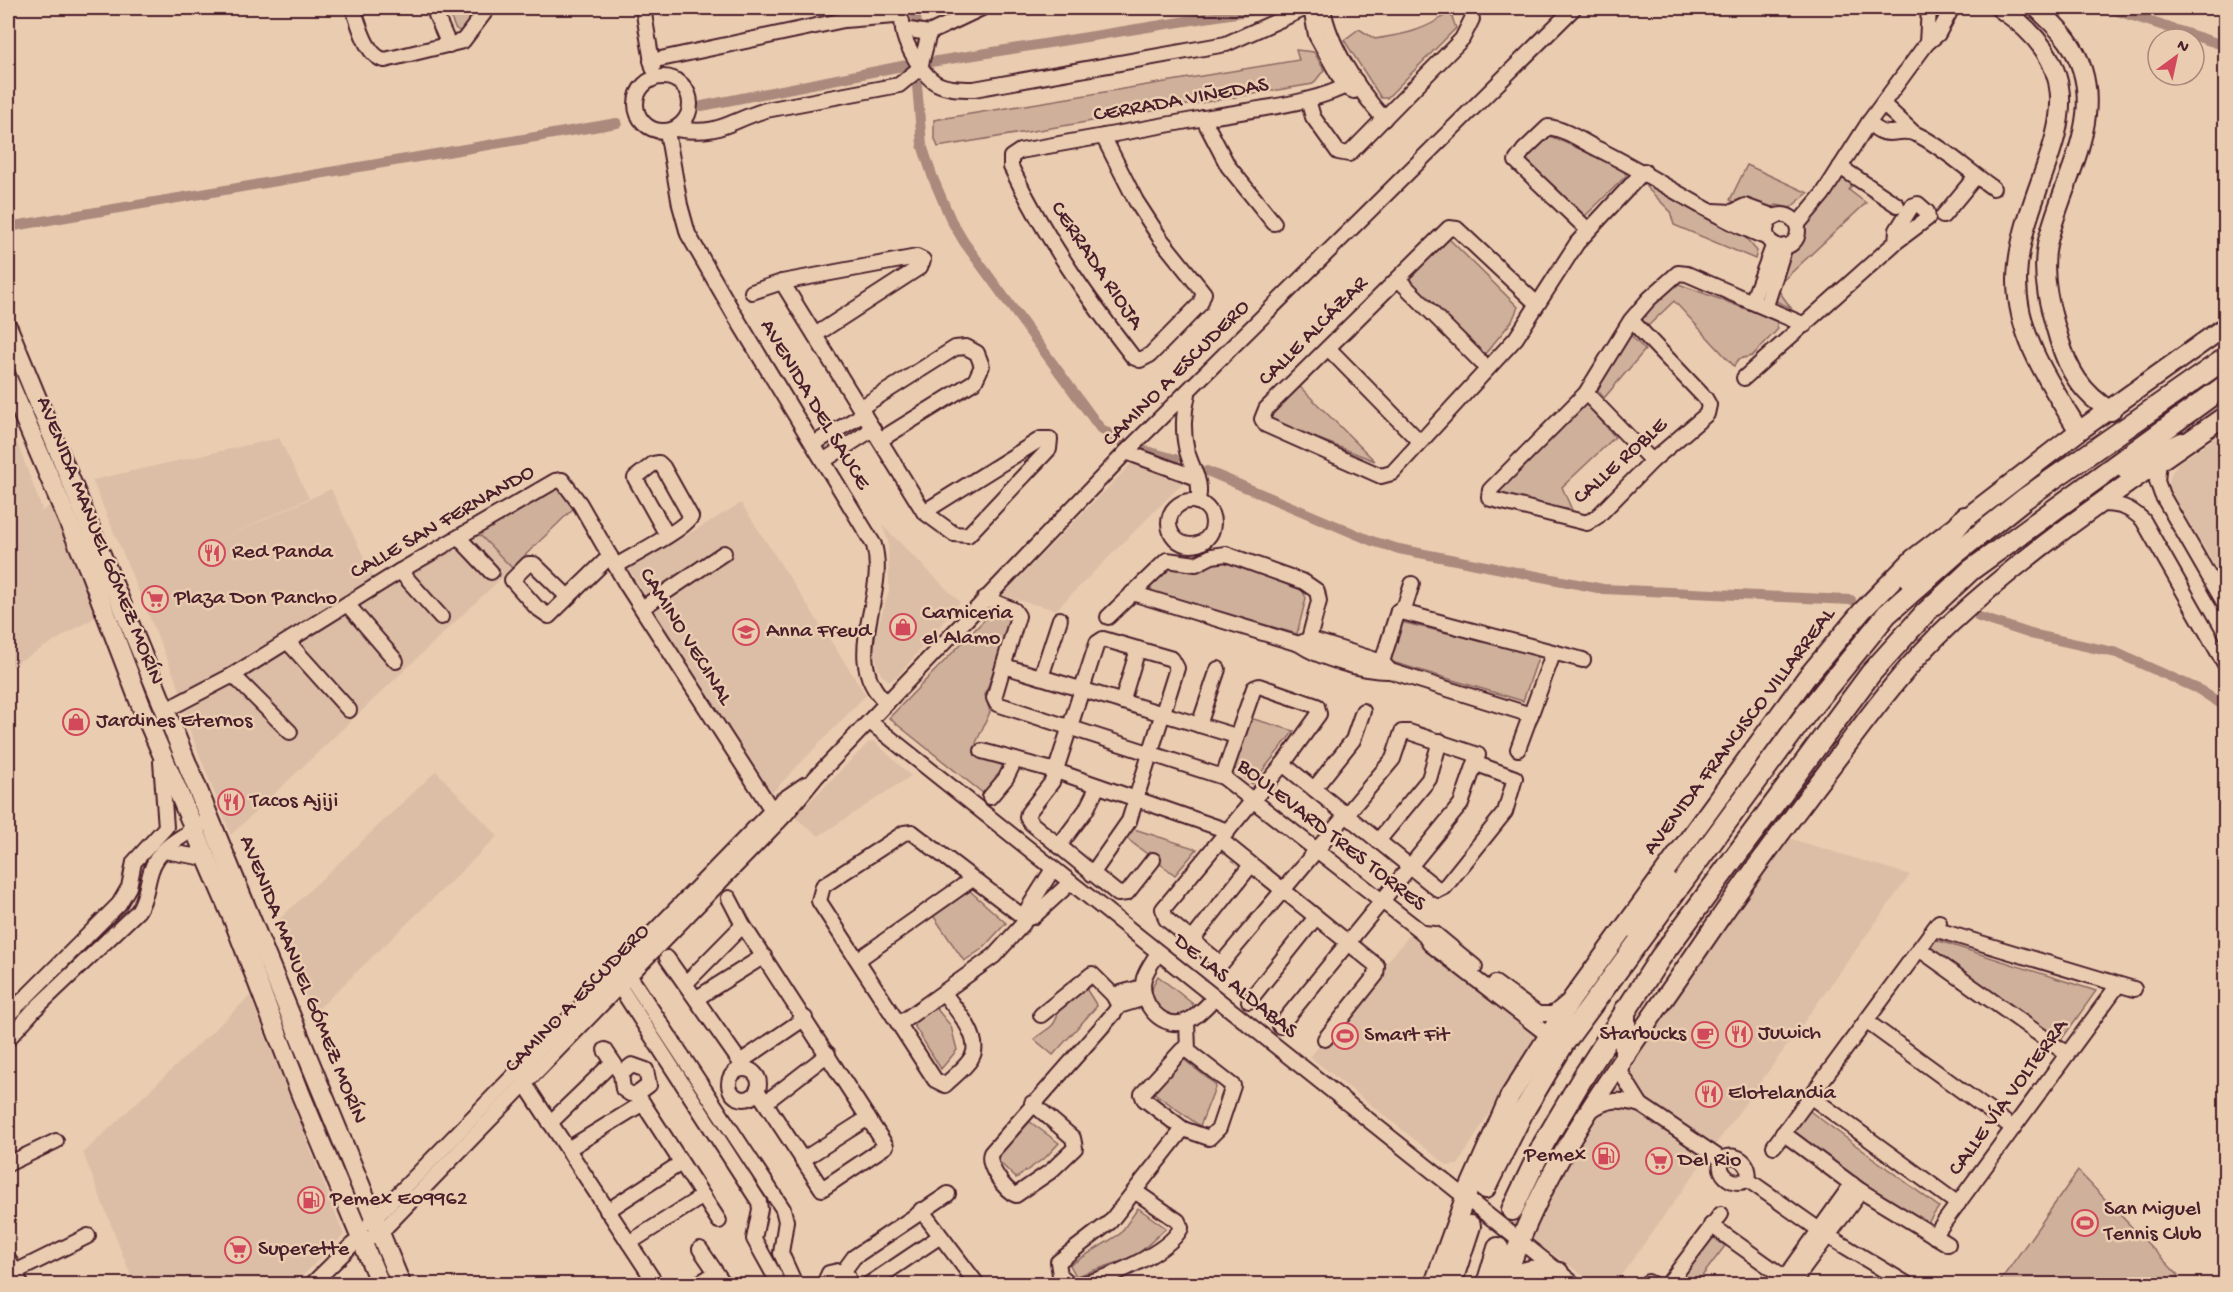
<svg xmlns="http://www.w3.org/2000/svg" width="2233" height="1292" viewBox="0 0 2233 1292" font-family="'Gochi Hand',sans-serif">
	<rect width="100%" height="100%" fill="#eacdb1"/>
	<filter id="ink" filterUnits="userSpaceOnUse"><feTurbulence type="fractalNoise" baseFrequency=".0167" numOctaves="2"/><feDisplacementMap in="SourceGraphic" scale="12" xChannelSelector="R" yChannelSelector="G"/><feConvolveMatrix kernelMatrix="1 2 1 2 8 2 1 2 1" color-interpolation-filters="sRGB"/></filter>
	<g filter="url(#ink)">
		<g fill="#dcbea6">
			<polygon points="8,418 42,509 40,512 51,505 96,617 8,668"/>
			<polygon points="2225,431 2225,583 2168,487 2171,474 2178,463"/>
			<polygon points="279,438 309,498 202,548 331,489 374,578 182,695 92,480"/>
			<polygon points="1134,461 1183,483 1056,610 1006,597 1003,594"/>
			<polygon points="741,503 866,695 768,797 629,569"/>
			<polygon points="882,525 960,602 899,675 890,681 881,675 877,665 874,640 889,590 888,541"/>
			<polygon points="477,532 512,568 231,835 183,713"/>
			<polygon points="874,741 911,776 819,836 794,817 868,743"/>
			<polygon points="436,771 498,836 312,1015 274,924"/>
			<polygon points="1782,836 1910,875 1615,1284 1596,1284 1532,1240 1557,1180 1597,1115 1650,1032 1752,890"/>
			<polygon points="1411,933 1535,1036 1458,1165 1448,1166 1310,1057"/>
			<polygon points="250,996 344,1235 294,1284 134,1284 83,1153"/>
		</g>
		<g fill="#cfb19b" stroke="#8c6863" stroke-width="1.5">
			<polygon points="447,8 481,8 462,33 455,28"/>
			<path d="M 1450,12 L 1456,28 L 1387,98 L 1381,98 L 1344,40 L 1359,29 L 1375,39 C 1406,34 1424,31 1450,12 Z"/>
			<polygon points="1296,50 1314,52 1324,70 1313,84 938,147 934,136 934,120 1299,60"/>
			<polygon points="1547,135 1624,168 1626,176 1584,217 1522,160"/>
			<polygon points="1747,165 1808,193 1790,208 1777,205 1757,213 1730,200"/>
			<polygon points="1844,178 1853,184 1849,190 1866,203 1776,287 1791,308 1769,298 1786,249 1797,238 1799,229 1837,179"/>
			<polygon points="1650,185 1742,227 1744,236 1757,251 1755,259 1674,225 1670,211 1646,187"/>
			<polygon points="1445,235 1518,307 1512,321 1480,360 1402,279"/>
			<polygon points="1676,283 1776,320 1778,329 1752,356 1739,359 1734,366 1674,301 1647,327 1638,318"/>
			<polygon points="1626,330 1645,350 1604,398 1594,386"/>
			<polygon points="1298,385 1375,461 1273,421 1268,412"/>
			<polygon points="1585,402 1615,437 1562,487 1572,510 1502,500 1499,489"/>
			<polygon points="559,483 574,508 512,568 477,532"/>
			<path d="M 1219,559 L 1302,590 L 1306,598 L 1297,634 L 1153,592 L 1148,583 L 1166,568 C 1185,572 1204,573 1219,559 Z"/>
			<polygon points="993,611 1012,617 985,695 990,712 976,743 976,751 1005,767 1002,775 984,794 889,718"/>
			<polygon points="1401,622 1539,655 1523,701 1389,661"/>
			<polygon points="1250,718 1294,731 1252,784 1233,767"/>
			<polygon points="1131,828 1197,849 1175,875 1126,838"/>
			<polygon points="970,891 1006,923 982,949 964,961 932,914"/>
			<polygon points="1930,938 2096,991 2059,1043 1925,945"/>
			<path d="M 1158,976 L 1193,1004 L 1192,1012 L 1179,1017 C 1156,1013 1144,997 1158,976 Z"/>
			<path d="M 1085,987 L 1097,1006 L 1053,1055 L 1034,1039 C 1047,1028 1057,1028 1058,1009 Z"/>
			<polygon points="936,1008 951,1026 957,1050 941,1069 912,1022"/>
			<polygon points="1182,1058 1216,1085 1200,1126 1153,1092"/>
			<polygon points="1807,1109 1939,1207 1927,1224 1854,1180 1788,1132"/>
			<polygon points="1026,1119 1059,1143 1046,1157 1016,1178 995,1158"/>
			<polygon points="2078,1171 2178,1275 2171,1284 1998,1284"/>
			<polygon points="1138,1208 1166,1228 1135,1257 1076,1276 1070,1265 1120,1234"/>
			<polygon points="1706,1233 1725,1246 1696,1284 1670,1284"/>
		</g>
		<g fill="none" stroke-linecap="round" stroke-linejoin="round">
			<g stroke="#ab897c" stroke-width="10">
				<polyline points="915,8 917,24"/>
				<polyline points="2108,8 2226,46"/>
				<polyline points="931,62 1267,8"/>
				<polyline points="917,85 922,145 933,178 951,220 964,242 1100,428 1122,442"/>
				<polyline points="702,106 907,65"/>
				<polyline points="8,227 617,123"/>
				<polyline points="1140,449 1175,459"/>
				<polyline points="1207,471 1372,541 1399,549 1603,589 1851,600"/>
				<polyline points="1979,617 2031,634 2117,653 2198,689 2226,707"/>
			</g>
			<defs>
				<g id="minor">
					<path d="M 353,8 C 359,23 366,57 385,60 L 463,41 L 488,8"/>
					<polyline points="433,8 449,45"/>
					<polyline points="643,8 653,68"/>
					<polyline points="1311,8 1316,35 1345,87 1354,91"/>
					<path d="M 1323,8 C 1329,45 1359,91 1384,119"/>
					<polyline points="902,21 903,29 929,33 982,8"/>
					<path d="M 903,29 C 904,40 908,46 913,55 C 930,86 940,89 974,89 L 1226,44 L 1306,8"/>
					<polyline points="1927,43 1929,8"/>
					<polyline points="651,61 844,20 895,16 901,8"/>
					<circle cx="663" cy="104" r="27"/>
					<polyline points="1308,100 1313,117 1338,152 1349,154 1462,39 1472,19"/>
					<polyline points="1883,104 1915,134"/>
					<polyline points="1203,118 1228,166 1274,223"/>
					<path d="M 1869,122 C 1887,143 1897,126 1916,134 C 1940,145 1970,172 1993,188"/>
					<path d="M 676,129 C 721,136 726,122 766,110 L 899,85 L 920,68 L 929,33"/>
					<path d="M 667,131 L 680,205 L 688,234 L 734,314 L 874,545 C 889,597 838,660 887,703"/>
					<path d="M 1103,136 L 1136,201 L 1160,238 L 1204,293 L 1200,304 L 1150,355 L 1140,360 L 1133,357 C 1085,295 1045,237 1011,167 L 1011,157 L 1020,151 C 1084,140 1147,128 1210,117 C 1259,108 1313,105 1356,81"/>
					<polyline points="1840,167 1897,205"/>
					<polyline points="1714,211 1732,212 1767,226"/>
					<polyline points="1732,212 1745,206 1775,217"/>
					<circle cx="1782" cy="231" r="16"/>
					<polyline points="1943,216 1976,176"/>
					<polyline points="1797,225 1823,194 1869,122 1927,43 1938,34 1952,8"/>
					<path d="M 1588,230 L 1516,161 L 1524,150 L 1548,127 C 1565,129 1582,141 1598,149 C 1656,177 1709,216 1768,238"/>
					<polyline points="1398,279 1487,368"/>
					<polyline points="782,282 924,512"/>
					<polyline points="752,292 782,282 917,257 923,260 920,267 815,335"/>
					<polyline points="1752,302 1774,244"/>
					<polyline points="1537,304 1457,229 1449,228 1266,409 1262,419 1266,425 1381,476 1392,473 1516,338 1577,243 1644,171"/>
					<polyline points="1766,306 1785,246"/>
					<polyline points="1631,320 1705,398 1709,405 1707,414 1652,461 1598,516 1587,523 1491,499 1489,497 1490,490 1586,393 1631,320 1649,299 1678,273 1687,274 1805,325"/>
					<polyline points="1328,348 1420,442"/>
					<polyline points="1744,378 1896,242 1928,218 1927,212 1918,204 1912,206 1897,230 1896,242"/>
					<polyline points="1586,393 1652,461"/>
					<path d="M 1188,394 C 1183,414 1182,431 1187,451 C 1192,470 1204,483 1197,502"/>
					<polyline points="860,408 955,348 966,347 977,353 982,366 975,381 880,440"/>
					<polygon points="1041,439 1050,439 1049,449 968,535 954,534 924,512"/>
					<polyline points="813,444 864,414"/>
					<polyline points="1126,452 1197,478"/>
					<polyline points="823,461 873,429"/>
					<polyline points="2159,461 2157,481 2162,495 2226,606"/>
					<circle cx="1191" cy="523" r="22"/>
					<path d="M 2101,504 C 2120,504 2129,507 2143,520 L 2226,666"/>
					<polyline points="459,538 491,572"/>
					<path d="M 616,566 C 633,555 681,532 691,517 L 663,467 L 659,463 L 653,464 L 635,478 L 667,535"/>
					<polyline points="400,571 441,617"/>
					<path d="M 1132,593 L 1299,644 C 1319,658 1365,672 1390,671 L 1531,715"/>
					<polyline points="568,597 534,564 528,564 512,580 536,607 549,616 610,556"/>
					<polyline points="985,598 1014,610 1018,616 994,698 997,704 1223,777 1423,933 1430,944 1548,1035"/>
					<polyline points="347,604 396,661"/>
					<polyline points="642,608 724,553"/>
					<polyline points="1398,611 1583,660"/>
					<polyline points="1108,617 1167,560 1196,564 1212,556 1226,554 1304,582 1317,591 1319,601 1309,639"/>
					<polyline points="288,642 349,710"/>
					<polyline points="1301,643 1309,639 1382,662 1390,671"/>
					<polyline points="1382,662 1398,611 1405,606 1412,584"/>
					<polyline points="1004,666 1236,736"/>
					<polyline points="233,675 290,732"/>
					<polyline points="1041,677 1060,619"/>
					<polyline points="1122,702 1138,649"/>
					<polyline points="166,710 233,675 400,571 555,481 562,480 580,504 626,584 779,821"/>
					<polyline points="870,722 1574,1284"/>
					<polyline points="1199,725 1218,669"/>
					<polyline points="1518,749 1553,654"/>
					<polyline points="982,751 1056,771 1228,831"/>
					<polyline points="1283,764 1439,890 1445,887 1505,812 1515,778 1477,764"/>
					<polyline points="1223,777 1254,688 1259,686 1317,706 1319,714 1283,764 1163,909 1166,919 1221,964 1393,759 1402,732 1409,732 1478,755 1461,804 1280,1026"/>
					<polyline points="1314,789 1353,740 1363,711"/>
					<polyline points="990,797 1006,778 1015,760"/>
					<polyline points="1221,840 1377,966 1376,975 1325,1039"/>
					<polyline points="1378,841 1429,779 1440,741"/>
					<polyline points="1059,846 1086,810 1098,786"/>
					<polyline points="164,851 205,858"/>
					<polyline points="1092,874 1129,821 1177,668 1172,659 1103,639 1097,643 1052,782 1028,813 1027,817 1031,823 1118,894 1127,893 1153,860"/>
					<polyline points="729,898 743,925 886,1146 822,1189 757,1090"/>
					<polyline points="1026,919 1034,916 1070,883"/>
					<polyline points="1934,929 2134,989"/>
					<polyline points="1423,933 1435,934 1475,967"/>
					<polyline points="1192,940 1251,865"/>
					<polyline points="1919,949 2067,1054"/>
					<path d="M 1158,953 C 1153,961 1147,969 1144,978 C 1138,1003 1163,1033 1189,1020 C 1199,1015 1207,1006 1214,998"/>
					<polyline points="667,958 745,1069"/>
					<polyline points="859,959 971,880"/>
					<polyline points="625,969 783,1209 786,1221 781,1253 795,1284"/>
					<polyline points="616,981 759,1202 760,1209 754,1239 779,1284"/>
					<polyline points="686,983 743,925"/>
					<polyline points="1495,983 1538,1014 1553,1014 1566,1003"/>
					<path d="M 944,993 C 954,1008 978,1032 974,1052 C 971,1064 953,1077 945,1085 L 935,1080 L 819,901 L 823,886 L 904,833 L 912,832 L 1026,919"/>
					<polyline points="1113,995 1143,987"/>
					<polyline points="697,998 764,956"/>
					<polyline points="1249,1001 1316,917"/>
					<polyline points="8,1015 119,904 129,887 134,862 166,827 161,762"/>
					<polyline points="1041,1015 1092,974 1113,995 1119,1006"/>
					<polyline points="1187,1021 1188,1051"/>
					<polyline points="1866,1021 2013,1128"/>
					<polyline points="899,1024 994,956 1023,924 1027,910 1053,869"/>
					<path d="M 8,1039 L 34,1010 L 138,911 C 147,897 146,886 151,871 C 158,847 182,837 202,824"/>
					<polyline points="605,1050 621,1074 623,1089 630,1094 637,1094 649,1085 646,1070 632,1065 621,1074"/>
					<polygon points="1182,1050 1188,1051 1233,1086 1219,1128 1209,1138 1183,1129 1144,1099 1142,1094"/>
					<polyline points="1624,1060 1621,1073 1641,1105 1721,1159"/>
					<polyline points="740,1062 805,1018"/>
					<circle cx="744" cy="1084" r="15"/>
					<polyline points="525,1084 656,1284"/>
					<polyline points="637,1094 719,1221"/>
					<polyline points="1810,1096 1958,1204"/>
					<polyline points="766,1102 828,1054"/>
					<path d="M 1032,1103 L 1073,1138 L 1075,1148 L 1051,1171 L 1016,1195 C 1005,1191 986,1165 991,1153 L 1114,1013 L 1119,1006 L 1145,998"/>
					<path d="M 1590,1111 C 1609,1098 1620,1099 1641,1105"/>
					<polyline points="550,1123 613,1062"/>
					<polyline points="1783,1133 1861,1191 1948,1244"/>
					<polyline points="1774,1146 1939,922"/>
					<polyline points="568,1149 643,1103"/>
					<path d="M 1721,1159 C 1736,1151 1752,1163 1748,1180"/>
					<path d="M 1721,1159 C 1718,1176 1732,1186 1748,1180"/>
					<polyline points="802,1160 868,1118"/>
					<polyline points="8,1164 56,1141"/>
					<polyline points="1748,1180 1828,1236 1907,1284"/>
					<polyline points="921,1210 977,1284"/>
					<polyline points="607,1211 681,1163"/>
					<polyline points="370,1223 781,801 806,784"/>
					<polyline points="1711,1225 1792,1283"/>
					<polyline points="1934,1236 2118,985"/>
					<polyline points="629,1243 703,1196"/>
					<polyline points="700,1249 724,1284"/>
					<polyline points="8,1258 21,1284"/>
					<polyline points="15,1272 88,1236"/>
					<polyline points="843,1272 854,1257 948,1194"/>
					<polyline points="1785,1278 1852,1184"/>
					<polyline points="1648,1282 1652,1284"/>
					<polyline points="1793,1283 1861,1191"/>
					<polyline points="312,1284 353,1244 380,1233 785,815 816,777 1126,452 1574,8"/>
					<polyline points="698,1284 716,1273"/>
					<polyline points="824,1284 829,1273 838,1271 847,1275 850,1284"/>
					<polyline points="869,1284 939,1237"/>
					<polyline points="1070,1284 1060,1275 1058,1262 1110,1222 1183,1129"/>
					<path d="M 1080,1284 C 1106,1280 1169,1252 1181,1228 L 1178,1221 L 1136,1192"/>
					<polyline points="1668,1284 1721,1214"/>
				</g>
				<g id="major">
					<path d="M 2000,8 C 2124,92 2018,174 2017,281 C 2017,337 2051,385 2079,431"/>
					<path d="M 2037,8 C 2047,18 2059,28 2068,41 C 2115,108 2061,178 2047,245 C 2041,277 2050,309 2059,339 C 2068,370 2082,394 2111,411"/>
					<polyline points="8,328 401,1284"/>
					<polyline points="8,380 90,572 140,703 235,924 301,1095 380,1284"/>
					<polyline points="1434,1284 1465,1198 1510,1096 1572,999 1806,678 1862,611 1913,559 2079,431 2226,326"/>
					<path d="M 1504,1284 C 1545,1158 1626,1056 1700,947 C 1742,885 1786,825 1832,765 C 1869,716 1905,666 1950,624 C 2034,545 2132,481 2226,415"/>
					<path d="M 1504,1284 C 1526,1267 1532,1268 1559,1272"/>
				</g>
				<g id="highway">
					<polyline points="2126,469 2182,443"/>
					<polyline points="1911,581 1965,517"/>
					<polyline points="1627,927 1669,883"/>
					<polyline points="1625,1055 1625,1010"/>
					<polyline points="1485,1188 1523,1112 1564,1043 1806,714 1887,614 1955,554 2024,499 2226,358"/>
					<polyline points="1512,1210 1544,1143 1583,1077 1660,958 1871,673 1926,612 1971,570 2226,385"/>
					<polyline points="1451,1284 1470,1226"/>
					<polyline points="1487,1284 1498,1248"/>
				</g>
			</defs>
			<use href="#minor" stroke="#4a1f2b" stroke-width="18"/>
			<use href="#major" stroke="#4a1f2b" stroke-width="22"/>
			<use href="#highway" stroke="#4a1f2b" stroke-width="24"/>
			<use href="#minor" stroke="#eacdb1" stroke-width="14"/>
			<use href="#major" stroke="#eacdb1" stroke-width="18"/>
			<use href="#highway" stroke="#eacdb1" stroke-width="20"/>
		</g>
	</g>
	<defs>
		<symbol id="restaurant-ring" viewBox="-11 -11 22 22"><circle r="9.5" fill="#eacdb1" stroke="#d1495b" stroke-width="1.5"/><path d="M-5-6h1v4h1v-4h1v4h1v-4h1v5L-1.5 .5V6h-2V.5L-5-1ZM5-6V6H3V1.5H1.5Q1.5-4 5-6Z" fill="#d1495b"/></symbol>
		<symbol id="supermarket-ring" viewBox="-11 -11 22 22"><circle r="9.5" fill="#eacdb1" stroke="#d1495b" stroke-width="1.5"/><path d="M-6-5.5h2.5l.6 2H6L4.5 2H-2.5L-4.4-4H-6ZM-1.5 3.2a1.3 1.3 0 1 0 .1 0ZM3 3.2a1.3 1.3 0 1 0 .1 0Z" fill="#d1495b"/></symbol>
		<symbol id="shop-ring" viewBox="-11 -11 22 22"><circle r="9.5" fill="#eacdb1" stroke="#d1495b" stroke-width="1.5"/><path d="M-5-2.5h2.3a2.7 3.5 0 0 1 5.4 0H5L5.5 6h-11ZM-1.5-2.5h3a1.5 2.3 0 0 0-3 0Z" fill="#d1495b"/></symbol>
		<symbol id="school-ring" viewBox="-11 -11 22 22"><circle r="9.5" fill="#eacdb1" stroke="#d1495b" stroke-width="1.5"/><path d="M0-5L7-2L0 1L-7-2ZM-4 1L0 2.5L4 1V4Q0 6-4 4Z" fill="#d1495b"/></symbol>
		<symbol id="cafe-ring" viewBox="-11 -11 22 22"><circle r="9.5" fill="#eacdb1" stroke="#d1495b" stroke-width="1.5"/><path d="M-5.5-4.5H6V0H3Q3 3.5 0 3.5H-2.5Q-5.5 3.5-5.5 0ZM3-3.2v2h1.7v-2ZM-6 4.5H4V6H-6Z" fill="#d1495b"/></symbol>
		<symbol id="stadium-ring" viewBox="-11 -11 22 22"><circle r="9.5" fill="#eacdb1" stroke="#d1495b" stroke-width="1.5"/><path d="M0-5a6.5 5 0 1 0 0 10a6.5 5 0 1 0 0-10ZM-3.5-1.8h7v3.6h-7Z" fill="#d1495b"/></symbol>
		<symbol id="fuel-ring" viewBox="-11 -11 22 22"><circle r="9.5" fill="#eacdb1" stroke="#d1495b" stroke-width="1.5"/><path d="M-5.5-6h7V0h2V4h1.3V-2.5L3-4.5l.8-.8L6-3V5H2.5V1h-1V6h-7ZM-4.2-4.7v3.2H.2V-4.7Z" fill="#d1495b"/></symbol>
	</defs>
	<g fill-rule="evenodd">
		<use href="#restaurant-ring" x="197" y="538" width="30" height="30"/>
		<use href="#supermarket-ring" x="140" y="584" width="30" height="30"/>
		<use href="#shop-ring" x="888" y="612" width="30" height="30"/>
		<use href="#school-ring" x="731" y="617" width="30" height="30"/>
		<use href="#shop-ring" x="61" y="707" width="30" height="30"/>
		<use href="#restaurant-ring" x="216" y="787" width="30" height="30"/>
		<use href="#restaurant-ring" x="1724" y="1019" width="30" height="30"/>
		<use href="#cafe-ring" x="1690" y="1020" width="30" height="30"/>
		<use href="#stadium-ring" x="1330" y="1021" width="30" height="30"/>
		<use href="#restaurant-ring" x="1694" y="1079" width="30" height="30"/>
		<use href="#fuel-ring" x="1591" y="1141" width="30" height="30"/>
		<use href="#supermarket-ring" x="1644" y="1146" width="30" height="30"/>
		<use href="#fuel-ring" x="296" y="1185" width="30" height="30"/>
		<use href="#stadium-ring" x="2070" y="1208" width="30" height="30"/>
		<use href="#supermarket-ring" x="223" y="1235" width="30" height="30"/>
	</g>
	<g text-anchor="middle" dominant-baseline="central" stroke-width="5" stroke-linejoin="round" paint-order="stroke">
		<g font-size="22" fill="#4a1f2b" stroke="#eacdb1">
			<text transform="translate(1181 101) rotate(-10)">CERRADA VIÑEDAS</text>
			<text transform="translate(1096 266) rotate(56)">CERRADA RIOJA</text>
			<text transform="translate(1314 332) rotate(-45)">CALLE ALCÁZAR</text>
			<text transform="translate(1177 374) rotate(-45)">CAMINO A ESCUDERO</text>
			<text transform="translate(814 405) rotate(59)">AVENIDA DEL SAUCE</text>
			<text transform="translate(1621 462) rotate(-42)">CALLE ROBLE</text>
			<text transform="translate(443 523) rotate(-30)">CALLE SAN FERNANDO</text>
			<text transform="translate(99 541) rotate(68)">AVENIDA MANUEL GÓMEZ MORÍN</text>
			<text transform="translate(685 637) rotate(58)">CAMINO VECINAL</text>
			<text transform="translate(1740 732) rotate(-53)">AVENIDA FRANCISCO VILLARREAL</text>
			<text transform="translate(1331 836) rotate(38)">BOULEVARD TRES TORRES</text>
			<text transform="translate(302 980) rotate(68)">AVENIDA MANUEL GÓMEZ MORÍN</text>
			<text transform="translate(1235 987) rotate(39)">DE LAS ALDABAS</text>
			<text transform="translate(578 999) rotate(-46)">CAMINO A ESCUDERO</text>
			<text transform="translate(2009 1098) rotate(-54)">CALLE VÍA VOLTERRA</text>
		</g>
		<g font-size="22" fill="#4a1f2b" stroke="#eacdb1" text-anchor="start">
			<text x="232" y="553">Red Panda</text>
			<text x="174" y="599">Plaza Don Pancho</text>
			<text x="922" y="614">Carniceria<tspan x="922" dy="25">el Alamo</tspan></text>
			<text x="766" y="632">Anna Freud</text>
			<text x="96" y="722">Jardines Eternos</text>
			<text x="250" y="802">Tacos Ajiji</text>
			<text x="1758" y="1034">Juwich</text>
			<text x="1686" y="1035" text-anchor="end">Starbucks</text>
			<text x="1364" y="1036">Smart Fit</text>
			<text x="1728" y="1094">Elotelandia</text>
			<text x="1586" y="1156" text-anchor="end">Pemex</text>
			<text x="1678" y="1161">Del Rio</text>
			<text x="330" y="1200">Pemex E09962</text>
			<text x="2104" y="1210">San Miguel<tspan x="2104" dy="25">Tennis Club</tspan></text>
			<text x="258" y="1250">Superette</text>
		</g>
	</g>
	<rect width="2233" height="1292" fill="none" stroke="#eacdb1" stroke-width="30"/>
	<rect x="15" y="15" width="2203" height="1262" fill="none" stroke="#4a1f2b" stroke-width="2" filter="url(#ink)"/>
	<g transform="translate(2176 57) rotate(33)"><circle r="28" fill="#eacdb1" stroke="#aa877b" stroke-width="1.5"/>
	<path d="M0-4.5L10 22L0 15L-10 22Z" fill="#d1495b"/>
	<text y="-9" font-size="16" font-weight="bold" text-anchor="middle" fill="#4a1f2b">N</text>
	</g>
</svg>
